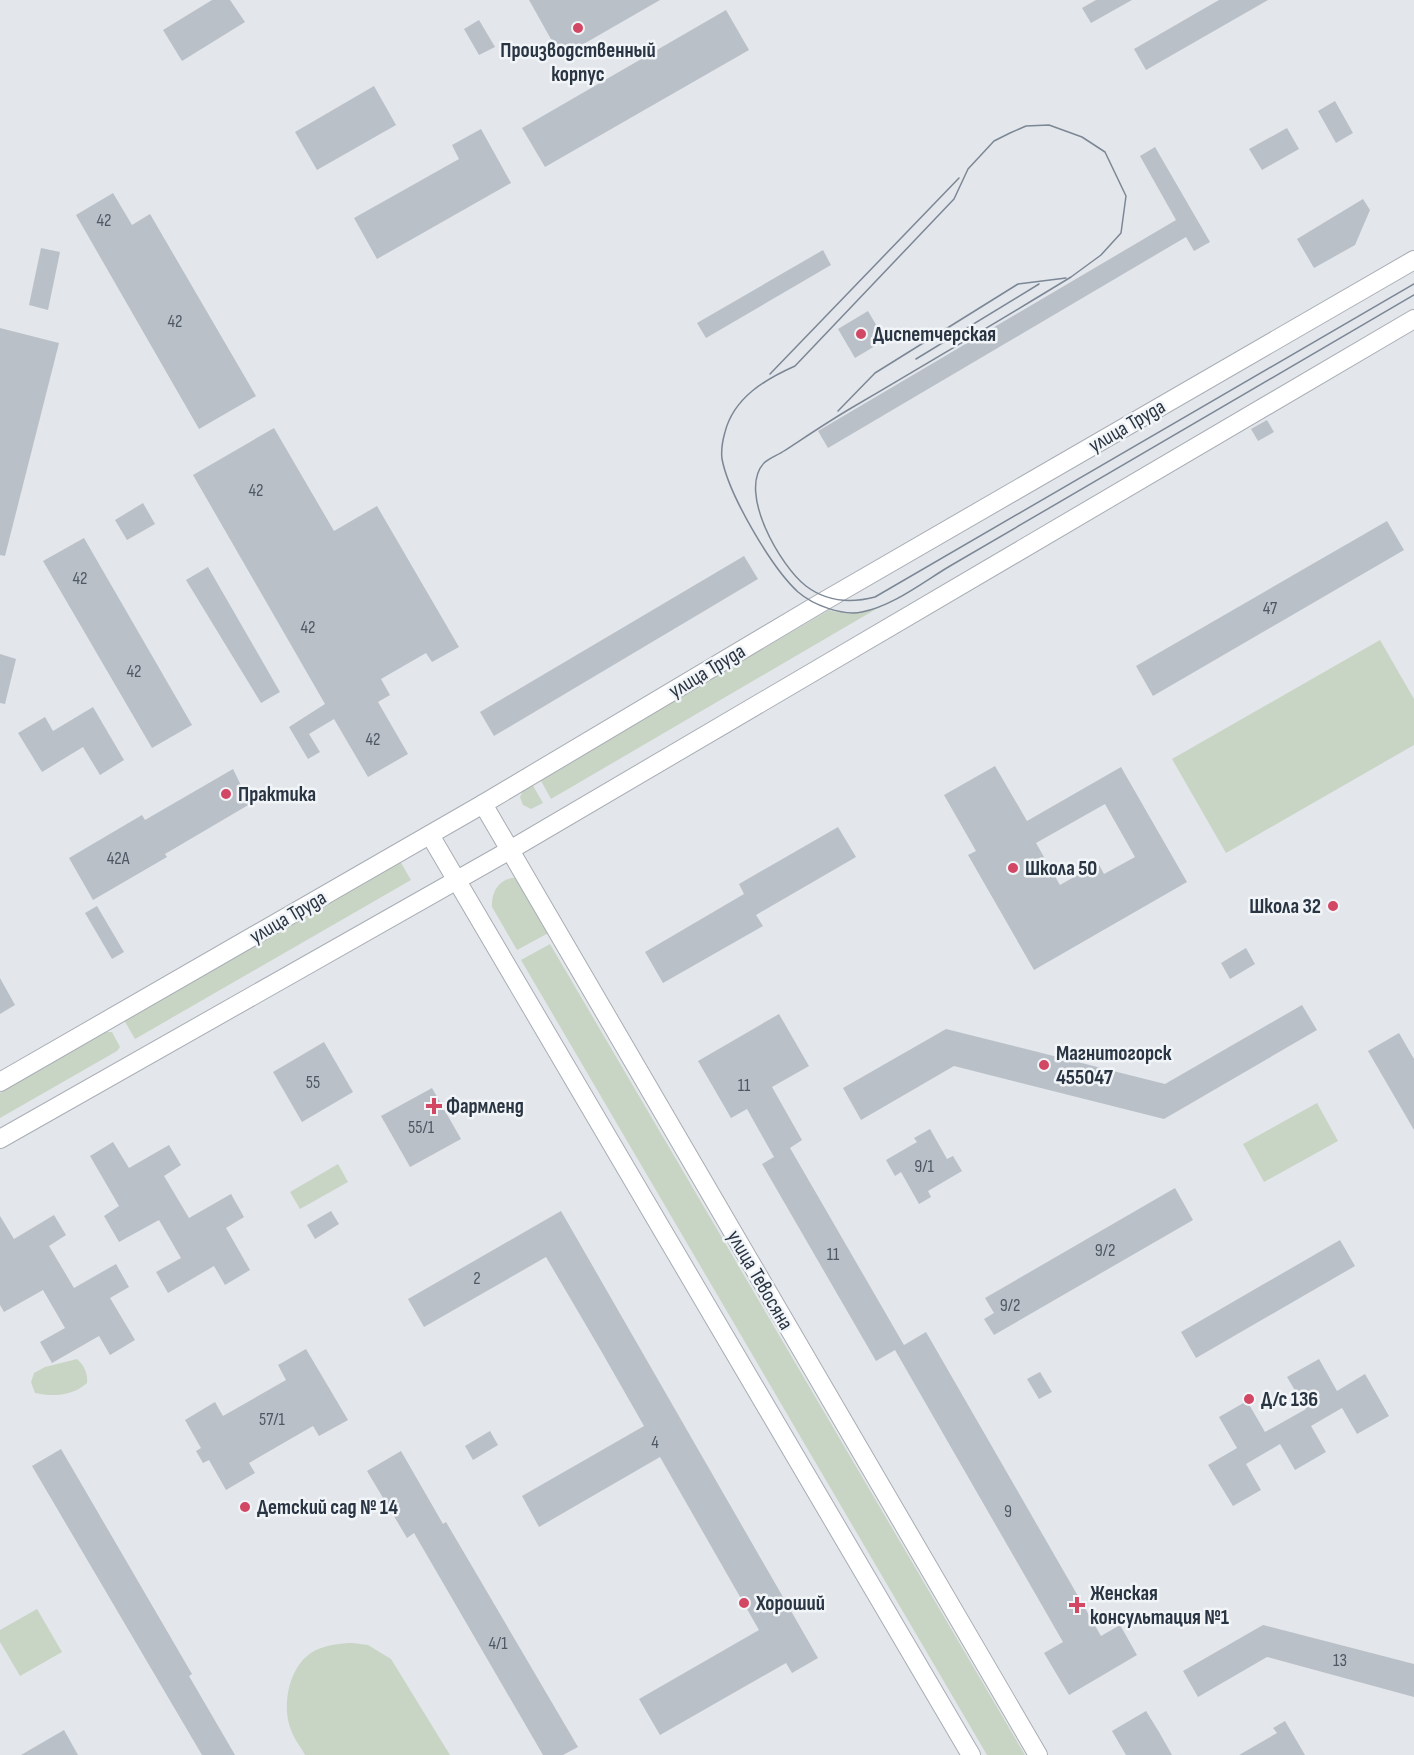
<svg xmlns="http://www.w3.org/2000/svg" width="1414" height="1755" viewBox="0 0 1414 1755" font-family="'Sofia Sans Condensed',sans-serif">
	<rect width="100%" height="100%" fill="#e3e6eb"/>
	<g fill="#c9d5c4">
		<path d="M 883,605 L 551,799 L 540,779 L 829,610 C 849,616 864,613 883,605 Z"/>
		<polygon points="1380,640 1414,699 1414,745 1226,853 1172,759"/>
		<polygon points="532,784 543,803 531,809 523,805 520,797 524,789"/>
		<polygon points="400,861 411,880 135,1039 124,1020"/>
		<path d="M 519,878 L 554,930 L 517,950 L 492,907 C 491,890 501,876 519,878 Z"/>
		<polygon points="550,944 1025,1755 987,1755 521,960"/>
		<polygon points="106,1032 112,1032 120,1047 117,1051 0,1118 0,1093"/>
		<polygon points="1317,1103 1338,1141 1264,1182 1243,1144"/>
		<polygon points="338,1164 348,1182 300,1209 290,1192"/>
		<path d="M 77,1359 C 84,1365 88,1374 87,1383 C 73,1396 52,1397 35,1393 L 31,1382 L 34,1373 L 45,1367 Z"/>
		<polygon points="37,1609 62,1652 20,1676 0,1642 0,1630"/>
		<path d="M 353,1643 L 368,1645 L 391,1659 L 450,1755 L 305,1755 C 301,1747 294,1739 291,1730 C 281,1705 289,1663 316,1650 C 328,1645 340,1643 353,1643 Z"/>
	</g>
	<g fill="#bac0c8" fill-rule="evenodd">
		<polygon points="212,0 230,0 245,22 182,61 163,30"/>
		<polygon points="529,0 660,0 561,57"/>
		<polygon points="1096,0 1132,0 1091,23 1082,8"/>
		<polygon points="1219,0 1268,0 1146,70 1134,49"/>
		<polygon points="726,10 749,50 545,167 522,128"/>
		<polygon points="479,20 495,47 479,55 464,29"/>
		<polygon points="374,86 396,125 317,170 295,132"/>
		<polygon points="1335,101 1353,133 1336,143 1318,111"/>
		<polygon points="1287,128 1299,149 1262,170 1249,149"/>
		<polygon points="481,129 511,183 377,259 354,218 459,159 452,145"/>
		<polygon points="1155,147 1210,242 1194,251 1186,237 828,448 818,431 1176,220 1140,156"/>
		<polygon points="113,193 132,225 150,214 256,396 199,429 76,215"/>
		<polygon points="1363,199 1370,210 1355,245 1314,268 1297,239"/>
		<polygon points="41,248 60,252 48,310 29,305"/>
		<polygon points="823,250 831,265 706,338 697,323"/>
		<polygon points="868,311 885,340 855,358 838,329"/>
		<polygon points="0,328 59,343 5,556 0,555"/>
		<polygon points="1267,420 1274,432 1258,441 1251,429"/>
		<polygon points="274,428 334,531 377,506 459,647 432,662 426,653 381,679 390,695 378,702 408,754 368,777 334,719 309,734 320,752 308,759 289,727 325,704 193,475"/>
		<polygon points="143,503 155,524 127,540 115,520"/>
		<polygon points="1387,521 1404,550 1153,696 1136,666"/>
		<polygon points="84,538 192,725 152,748 43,561"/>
		<polygon points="744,556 758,579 494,736 480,712"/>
		<polygon points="208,567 280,692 261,703 186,580"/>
		<polygon points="0,654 16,659 5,704 0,703"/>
		<polygon points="93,707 124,760 100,775 83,747 42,772 18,733 45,717 53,731"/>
		<path d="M 995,766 L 1027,821 L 1121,767 L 1187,882 L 1034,970 L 968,855 L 976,851 L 944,795 ZM 1105,804 L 1135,857 L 1104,874 L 1098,863 L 1060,885 L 1036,843 Z"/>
		<polygon points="233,769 250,804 165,854 167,857 93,900 69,858 142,815 145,820"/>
		<polygon points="838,827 856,857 756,915 763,926 663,983 645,952 744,894 739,884"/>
		<polygon points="97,906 124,952 112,959 85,913"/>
		<polygon points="1246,948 1255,964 1230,979 1221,963"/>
		<polygon points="0,978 15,1005 0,1014"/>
		<polygon points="1302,1005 1317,1030 1164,1119 954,1066 861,1120 843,1088 946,1029 1165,1084"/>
		<polygon points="779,1014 809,1066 772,1087 802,1140 790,1148 904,1345 926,1332 1101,1636 1120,1625 1137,1655 1069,1695 1044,1653 1063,1642 895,1350 876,1361 762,1164 774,1157 747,1109 731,1118 698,1061"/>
		<polygon points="1399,1033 1414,1059 1414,1130 1368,1051"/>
		<polygon points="324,1042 353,1092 302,1122 273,1072"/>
		<polygon points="432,1088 461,1139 410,1167 381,1116"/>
		<polygon points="930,1129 947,1159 953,1156 962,1171 928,1191 931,1197 919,1204 901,1172 895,1176 886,1160 917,1142 914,1138"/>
		<polygon points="113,1142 129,1168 169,1145 181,1165 164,1176 189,1218 231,1194 244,1217 226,1228 250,1270 225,1285 214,1266 168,1293 156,1272 181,1258 159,1220 119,1242 104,1216 119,1206 90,1156"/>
		<polygon points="1175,1188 1193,1220 994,1335 984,1319 994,1313 985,1298"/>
		<polygon points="331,1211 339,1224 315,1239 307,1225"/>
		<polygon points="561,1211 818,1658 792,1673 786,1663 660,1735 639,1699 759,1630 660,1457 539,1527 522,1496 644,1426 600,1349 546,1257 424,1327 408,1299"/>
		<polygon points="54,1215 66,1235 49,1246 74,1288 116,1264 129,1287 110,1298 135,1340 110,1355 99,1336 52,1363 40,1342 65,1328 43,1290 4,1312 0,1305 0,1216 14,1239"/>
		<polygon points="1340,1240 1355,1266 1196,1358 1181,1332"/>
		<polygon points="306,1349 348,1420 319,1436 313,1426 249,1463 255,1473 226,1490 209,1460 203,1463 196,1451 201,1448 185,1420 215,1402 223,1416 286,1380 278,1365"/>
		<polygon points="1319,1359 1337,1391 1365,1374 1389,1416 1357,1434 1342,1408 1311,1426 1326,1452 1295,1470 1280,1444 1246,1464 1261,1490 1233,1506 1208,1465 1237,1448 1219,1417 1247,1401 1265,1432 1306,1409 1287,1377"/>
		<polygon points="1040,1372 1052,1392 1039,1399 1027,1379"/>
		<polygon points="490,1431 498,1445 473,1460 465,1446"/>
		<polygon points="61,1449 192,1674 189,1676 235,1755 202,1755 32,1466"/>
		<polygon points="401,1451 443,1524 446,1522 578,1747 563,1755 543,1755 414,1533 407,1538 367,1471"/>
		<polygon points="1263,1625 1414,1664 1414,1697 1267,1657 1198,1697 1183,1671"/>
		<polygon points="1146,1711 1159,1732 1172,1755 1126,1755 1112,1731"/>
		<polygon points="1285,1721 1305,1755 1239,1755 1277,1733 1273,1728"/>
		<polygon points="64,1730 78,1755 21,1755"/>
	</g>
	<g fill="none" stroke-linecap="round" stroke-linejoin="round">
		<defs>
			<g id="secondary">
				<polyline points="483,804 1038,1755"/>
				<polyline points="430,835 971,1755"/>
				<polyline points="0,1082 483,804 819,604 1414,260"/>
				<polyline points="0,1139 510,850 1414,319"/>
			</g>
		</defs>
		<use href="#secondary" stroke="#a8adb5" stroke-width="20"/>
		<use href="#secondary" stroke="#fff" stroke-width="18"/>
		<g stroke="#7c8795" stroke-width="1.5">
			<path d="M 1414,284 L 875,597 C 852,603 827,602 806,586 C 781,567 737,492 764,463 C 769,458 778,455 784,451 C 807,436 829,421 853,407 C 926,364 999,321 1071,277 L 1101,255 L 1121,233 L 1126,196 L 1105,152 L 1082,137 L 1049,125 L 1026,126 L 1010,133 L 994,141 L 968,169 L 954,199 L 795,366 C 766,379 734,397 725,432 C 723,439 721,451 722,459 C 729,495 771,567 798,592 C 813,605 842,616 862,612 C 893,606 923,582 950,566 L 1414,295"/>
			<polyline points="916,359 1039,284"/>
			<polyline points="770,374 959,178"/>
			<polyline points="838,411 875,373 1018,284 1066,278"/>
		</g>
	</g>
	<g fill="#d14764" stroke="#f2f5f8" stroke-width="2">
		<circle cx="578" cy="28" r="6"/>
		<circle cx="861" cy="334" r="6"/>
		<circle cx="226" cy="794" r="6"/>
		<circle cx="1013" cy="868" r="6"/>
		<circle cx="1333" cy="906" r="6"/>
		<circle cx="1044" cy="1065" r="6"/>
		<path d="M431 1097h6v6h6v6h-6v6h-6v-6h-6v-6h6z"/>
		<circle cx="1249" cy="1399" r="6"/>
		<circle cx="245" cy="1507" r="6"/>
		<circle cx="744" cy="1603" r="6"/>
		<path d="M1074 1596h6v6h6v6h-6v6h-6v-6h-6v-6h6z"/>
	</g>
	<g text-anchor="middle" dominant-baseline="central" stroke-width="5" stroke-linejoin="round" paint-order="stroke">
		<g font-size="18" fill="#4e5864">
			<text x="104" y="220">42</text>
			<text x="175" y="321">42</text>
			<text x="256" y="490">42</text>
			<text x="80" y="578">42</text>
			<text x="1270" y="608">47</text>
			<text x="308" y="627">42</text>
			<text x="134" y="671">42</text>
			<text x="373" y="739">42</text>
			<text x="118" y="858">42А</text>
			<text x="313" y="1082">55</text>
			<text x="744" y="1085">11</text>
			<text x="421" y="1127">55/1</text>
			<text x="924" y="1166">9/1</text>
			<text x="1105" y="1250">9/2</text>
			<text x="833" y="1254">11</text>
			<text x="477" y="1278">2</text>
			<text x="1010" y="1305">9/2</text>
			<text x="272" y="1419">57/1</text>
			<text x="655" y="1442">4</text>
			<text x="1008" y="1511">9</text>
			<text x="498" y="1643">4/1</text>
			<text x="1340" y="1660">13</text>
		</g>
		<g font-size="21" font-weight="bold" fill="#2a3543" stroke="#f2f5f8" text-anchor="start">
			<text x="578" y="50" text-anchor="middle">Производственный<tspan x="578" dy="24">корпус</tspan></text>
			<text x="873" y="334">Диспетчерская</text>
			<text x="238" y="794">Практика</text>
			<text x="1025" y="868">Школа 50</text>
			<text x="1321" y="906" text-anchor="end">Школа 32</text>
			<text x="1056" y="1053">Магнитогорск<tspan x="1056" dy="24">455047</tspan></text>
			<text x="446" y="1106">Фармленд</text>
			<text x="1261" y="1399">Д/с 136</text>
			<text x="257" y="1507">Детский сад № 14</text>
			<text x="1090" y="1593">Женская<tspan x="1090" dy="24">консультация №1</tspan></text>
			<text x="756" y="1603">Хороший</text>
		</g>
		<g font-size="21" fill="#2a3543" stroke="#f2f5f8">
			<text transform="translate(1127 426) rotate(-30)">улица Труда</text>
			<text transform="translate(707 671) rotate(-31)">улица Труда</text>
			<text transform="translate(288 917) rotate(-30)">улица Труда</text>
			<text transform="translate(760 1280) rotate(60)">улица Тевосяна</text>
		</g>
	</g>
</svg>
